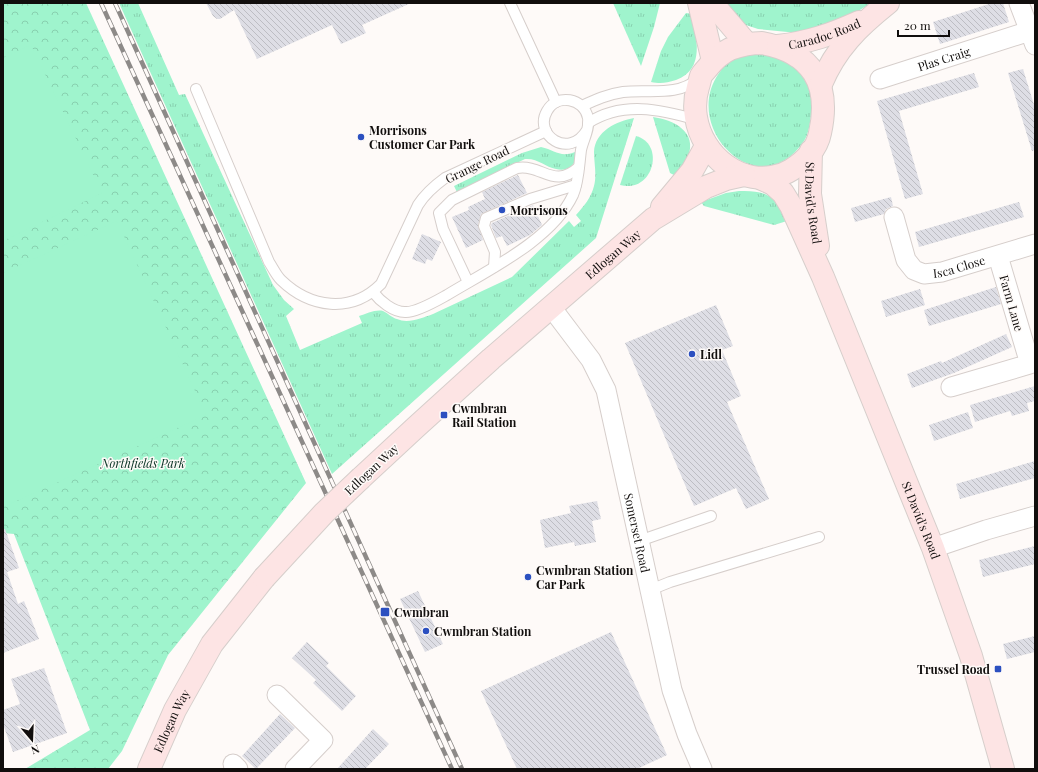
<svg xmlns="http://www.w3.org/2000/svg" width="1038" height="772" viewBox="0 0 1038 772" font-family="'Playfair Display',serif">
	<defs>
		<pattern id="grass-tufts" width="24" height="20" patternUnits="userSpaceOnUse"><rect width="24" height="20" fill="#9ff4cd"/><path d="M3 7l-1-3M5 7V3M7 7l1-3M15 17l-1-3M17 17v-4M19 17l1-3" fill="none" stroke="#88d0af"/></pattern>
		<pattern id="park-crowns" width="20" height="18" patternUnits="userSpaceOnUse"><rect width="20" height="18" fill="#9ff4cd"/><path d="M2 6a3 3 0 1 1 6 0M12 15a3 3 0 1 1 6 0" fill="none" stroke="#88d0af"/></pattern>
		<pattern id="building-back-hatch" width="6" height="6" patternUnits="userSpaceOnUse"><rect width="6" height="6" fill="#dedee5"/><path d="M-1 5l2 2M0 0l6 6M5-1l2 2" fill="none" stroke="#bdbdc3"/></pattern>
	</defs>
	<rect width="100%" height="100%" fill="#fefaf8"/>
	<g fill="url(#grass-tufts)">
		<path d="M 119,3 L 138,3 L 179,95 L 185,94 L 273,285 L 284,300 L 294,309 L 286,316 L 300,350 L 362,323 L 359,316 C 366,314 376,309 383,311 C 388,313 392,318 397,319 C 408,324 422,318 433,314 L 512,277 L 569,221 L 574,227 L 581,221 L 576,215 C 584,206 591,198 594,186 C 597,175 594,163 594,152 C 595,131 617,121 634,118 L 596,238 L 332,474 Z"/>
		<polygon points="613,3 660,3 654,27 641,66"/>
		<polygon points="723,3 871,3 836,25 798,33 758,29 746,25 736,19"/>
		<path d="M 686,13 L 692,14 C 696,37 706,69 676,80 C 666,83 661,84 651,82 L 661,51 L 668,37 Z"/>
		<path d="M 757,52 C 763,53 770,53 775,55 C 779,56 784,60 788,63 C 792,66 799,70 802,74 C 811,85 812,101 811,115 C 810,123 809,133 804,141 C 759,208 680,128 719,73 C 724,66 731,59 739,56 C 745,54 751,53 757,52 Z"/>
		<path d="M 653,117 C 673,120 698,131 688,157 C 685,164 680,170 676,176 L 670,173 Z"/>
		<path d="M 636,136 C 666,144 653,194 620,185 Z"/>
		<path d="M 541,147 C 555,150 560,158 575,152 C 578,165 568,172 556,169 C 545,167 538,158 525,159 L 457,192 L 454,186 L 522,153 Z"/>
		<path d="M 739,191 C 767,190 775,196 787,221 L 774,225 L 704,206 L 701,202 L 726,193 Z"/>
	</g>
	<polygon fill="url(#park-crowns)" points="3,3 86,3 306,483 168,655 122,751 108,769 25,769 90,730 14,534 3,533"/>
	<g fill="#9ff4cd">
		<polygon points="31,45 102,193 3,241 3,58"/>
		<polygon points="117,221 206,415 3,507 3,273"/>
	</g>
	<g fill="url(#building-back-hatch)">
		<polygon points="206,3 411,3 362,25 366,33 341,44 332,25 257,59 234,10 220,19 217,19 213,16"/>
		<polygon points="992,3 1003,3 1009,22 940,44 933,22"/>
		<polygon points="1023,69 1035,108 1035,150 1032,151 1008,73"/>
		<polygon points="974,73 979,87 899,111 923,194 905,199 877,101"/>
		<polygon points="518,175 527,193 481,214 478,225 483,240 466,248 452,217 469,210 468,207 485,199 482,192"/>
		<polygon points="891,197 893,206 886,209 884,214 855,222 851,208"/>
		<polygon points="1019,202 1024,217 919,247 915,232"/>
		<polygon points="533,205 542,225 530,235 507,246 502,236 496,238 491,225 492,223"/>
		<polygon points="422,234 441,242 432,261 427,259 425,264 412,259"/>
		<polygon points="996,287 1001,304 929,326 924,310"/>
		<polygon points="920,289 925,305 886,317 881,301"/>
		<polygon points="716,305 733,346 722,350 741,396 727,402 769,499 746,509 736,488 694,506 625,343"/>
		<polygon points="1006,334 1012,347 954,373 912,388 907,374 941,361 942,363"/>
		<polygon points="1035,386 1035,401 1027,403 1029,411 1012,416 1010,411 975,422 970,405"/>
		<polygon points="968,412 973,428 934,441 929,425"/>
		<polygon points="1035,461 1035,478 960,499 956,484"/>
		<polygon points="597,501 601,519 592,521 596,542 575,546 574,542 545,548 540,520 571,513 569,506"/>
		<polygon points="3,529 5,529 19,568 7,572 18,604 24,601 39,639 3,653"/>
		<polygon points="1035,546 1035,564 983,577 979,560"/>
		<polygon points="418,591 443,644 425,652 400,599"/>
		<polygon points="611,632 667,755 637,769 517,769 481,691"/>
		<polygon points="1035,636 1035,652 1007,659 1003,644"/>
		<polygon points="307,642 329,663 326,666 356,696 342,711 313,683 316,680 292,658"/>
		<polygon points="44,668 67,733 13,752 3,724 3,710 20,704 11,679"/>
		<polygon points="280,714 295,728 256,769 242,756"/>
		<polygon points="373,729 389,744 365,769 337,769"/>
	</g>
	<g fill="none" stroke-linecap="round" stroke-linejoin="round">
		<defs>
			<g id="lane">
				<polyline points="510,3 556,102"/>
				<path d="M 196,89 L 269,262 C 273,268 276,275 281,280 C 310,308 351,314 381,284 L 418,205 C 425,194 434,186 445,178 L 546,131"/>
				<path d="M 582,106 C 595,100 608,94 623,92 C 649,89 677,97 698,79"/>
				<path d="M 588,123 C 622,101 660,109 697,120"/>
				<polyline points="494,267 495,252 484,226 486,218 530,199 576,185"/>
				<path d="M 468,282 L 443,229 L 439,213 L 452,200 L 517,168 C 543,164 553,190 579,167"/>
				<path d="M 373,292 C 380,301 393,312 405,312 C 416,313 438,300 447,295 C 488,270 552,240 573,195 C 579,181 579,165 581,150 C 583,140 590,129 588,118 C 584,98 557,93 547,111 C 533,135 569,160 587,130"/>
				<polyline points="639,541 711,516"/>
				<polyline points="650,590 670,582 819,537"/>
			</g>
			<g id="street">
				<polyline points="1019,3 1035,45"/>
				<path id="s1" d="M 880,79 L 1030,31"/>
				<path id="s2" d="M 894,217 L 906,260 L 914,270 L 924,274 L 942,272 L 1035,244"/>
				<path id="s3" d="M 551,307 L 591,360 L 606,390 L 672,690 L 687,734 L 702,769"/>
				<polyline points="951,387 1030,364 998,256"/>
				<polyline points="933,548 986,530 1035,516"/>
				<polyline points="277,695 323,740 295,769"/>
				<polyline points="233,764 238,769"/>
			</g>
			<g id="secondary">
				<polyline points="699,3 713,61"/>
				<polyline points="712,3 747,44"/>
				<path d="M 762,43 C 812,52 831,84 820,133 C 817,149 804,162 791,170 C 780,177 765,179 753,177 C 713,170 686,126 698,87 C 699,84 700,79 701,76 C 703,72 707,69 709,66 C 714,60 722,53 730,49 C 741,45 751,43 762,43 Z"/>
				<path id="s4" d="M 778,46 C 810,42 830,35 859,22"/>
				<path d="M 821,84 C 836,48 858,27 888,3"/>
				<path id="s5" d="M 811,151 L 810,194 L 818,246"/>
				<path id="s6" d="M 762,179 L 773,184 L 783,193 L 791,206 L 823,277 L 933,548 L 971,656 L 1003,769"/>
				<polyline points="662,207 692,171 706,146"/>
				<path id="s7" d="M 361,478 L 416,427 L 491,359 L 653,219 L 706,187 L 726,179 L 744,175"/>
				<path id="s8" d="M 149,769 L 175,710 L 212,644 L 264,578"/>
			</g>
		</defs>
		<use href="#lane" stroke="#d6cecb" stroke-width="12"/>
		<use href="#street" stroke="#d6cecb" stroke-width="21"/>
		<use href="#secondary" stroke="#d6cecb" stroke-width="24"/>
		<use href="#lane" stroke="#fff" stroke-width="10"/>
		<use href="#street" stroke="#fff" stroke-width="19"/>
		<use href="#secondary" stroke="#fde4e4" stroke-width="22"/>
		<defs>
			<g id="rail">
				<polyline points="101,3 452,769"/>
				<polyline points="115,3 462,769"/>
			</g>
		</defs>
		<use href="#rail" stroke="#8d8a88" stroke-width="4.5"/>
		<use href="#rail" stroke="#fefaf8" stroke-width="3" stroke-dasharray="9" stroke-linecap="butt"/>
		<defs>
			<polyline id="secondary-bridge" points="264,578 324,513 361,478"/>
		</defs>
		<use href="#secondary-bridge" stroke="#d6cecb" stroke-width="24" stroke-linecap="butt"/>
		<use href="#secondary-bridge" stroke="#fde4e4" stroke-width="22"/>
	</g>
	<g fill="#2c50c0" stroke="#fefaf8" stroke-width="1.5">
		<circle cx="361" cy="137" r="4"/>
		<circle cx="502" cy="210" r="4"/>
		<circle cx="692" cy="354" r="4"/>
		<rect x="440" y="411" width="8" height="8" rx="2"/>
		<circle cx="528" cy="577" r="4"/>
		<rect x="380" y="607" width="10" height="10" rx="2"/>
		<circle cx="426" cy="631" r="4"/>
		<rect x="994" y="665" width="8" height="8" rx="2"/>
	</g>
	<g text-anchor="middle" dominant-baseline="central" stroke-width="3" stroke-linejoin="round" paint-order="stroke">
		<g font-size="12" fill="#110e0d" stroke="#fefaf8">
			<text stroke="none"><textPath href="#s4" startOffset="48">Caradoc Road</textPath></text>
			<text stroke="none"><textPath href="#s1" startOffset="67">Plas Craig</textPath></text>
			<text transform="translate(477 164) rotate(-26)">Grange Road</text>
			<text stroke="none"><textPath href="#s5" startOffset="52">St David's Road</textPath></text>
			<text stroke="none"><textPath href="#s7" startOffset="337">Edlogan Way</textPath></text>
			<text stroke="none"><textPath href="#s2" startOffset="104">Isca Close</textPath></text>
			<text transform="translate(1012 303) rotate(74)">Farm Lane</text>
			<text transform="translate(371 469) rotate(-43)">Edlogan Way</text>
			<text stroke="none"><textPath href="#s6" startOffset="381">St David's Road</textPath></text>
			<text stroke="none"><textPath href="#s3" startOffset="246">Somerset Road</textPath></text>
			<text stroke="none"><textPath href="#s8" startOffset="53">Edlogan Way</textPath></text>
		</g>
		<g font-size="12" font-weight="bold" fill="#110e0d" stroke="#fefaf8" text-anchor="start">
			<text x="369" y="130">Morrisons<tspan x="369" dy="14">Customer Car Park</tspan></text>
			<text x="510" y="210">Morrisons</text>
			<text x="700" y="354">Lidl</text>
			<text x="452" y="408">Cwmbran<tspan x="452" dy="14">Rail Station</tspan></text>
			<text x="536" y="570">Cwmbran Station<tspan x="536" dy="14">Car Park</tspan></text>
			<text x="394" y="612">Cwmbran</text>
			<text x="434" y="631">Cwmbran Station</text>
			<text x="990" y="669" text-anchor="end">Trussel Road</text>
		</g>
		<g font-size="12" font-style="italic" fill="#073222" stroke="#fefaf8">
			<text x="143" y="463">Northfields Park</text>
		</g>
	</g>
	<rect width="1038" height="772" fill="none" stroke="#110e0d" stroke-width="8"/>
	<g transform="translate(32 740) rotate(161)" stroke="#fefaf8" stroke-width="3" paint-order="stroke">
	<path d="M0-3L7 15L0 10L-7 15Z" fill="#110e0d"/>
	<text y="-6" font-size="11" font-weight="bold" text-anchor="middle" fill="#110e0d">N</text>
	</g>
	<path d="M898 30v6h51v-6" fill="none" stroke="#110e0d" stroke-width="2"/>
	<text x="904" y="30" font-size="12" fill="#110e0d" stroke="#fefaf8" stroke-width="3" paint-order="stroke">20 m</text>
</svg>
